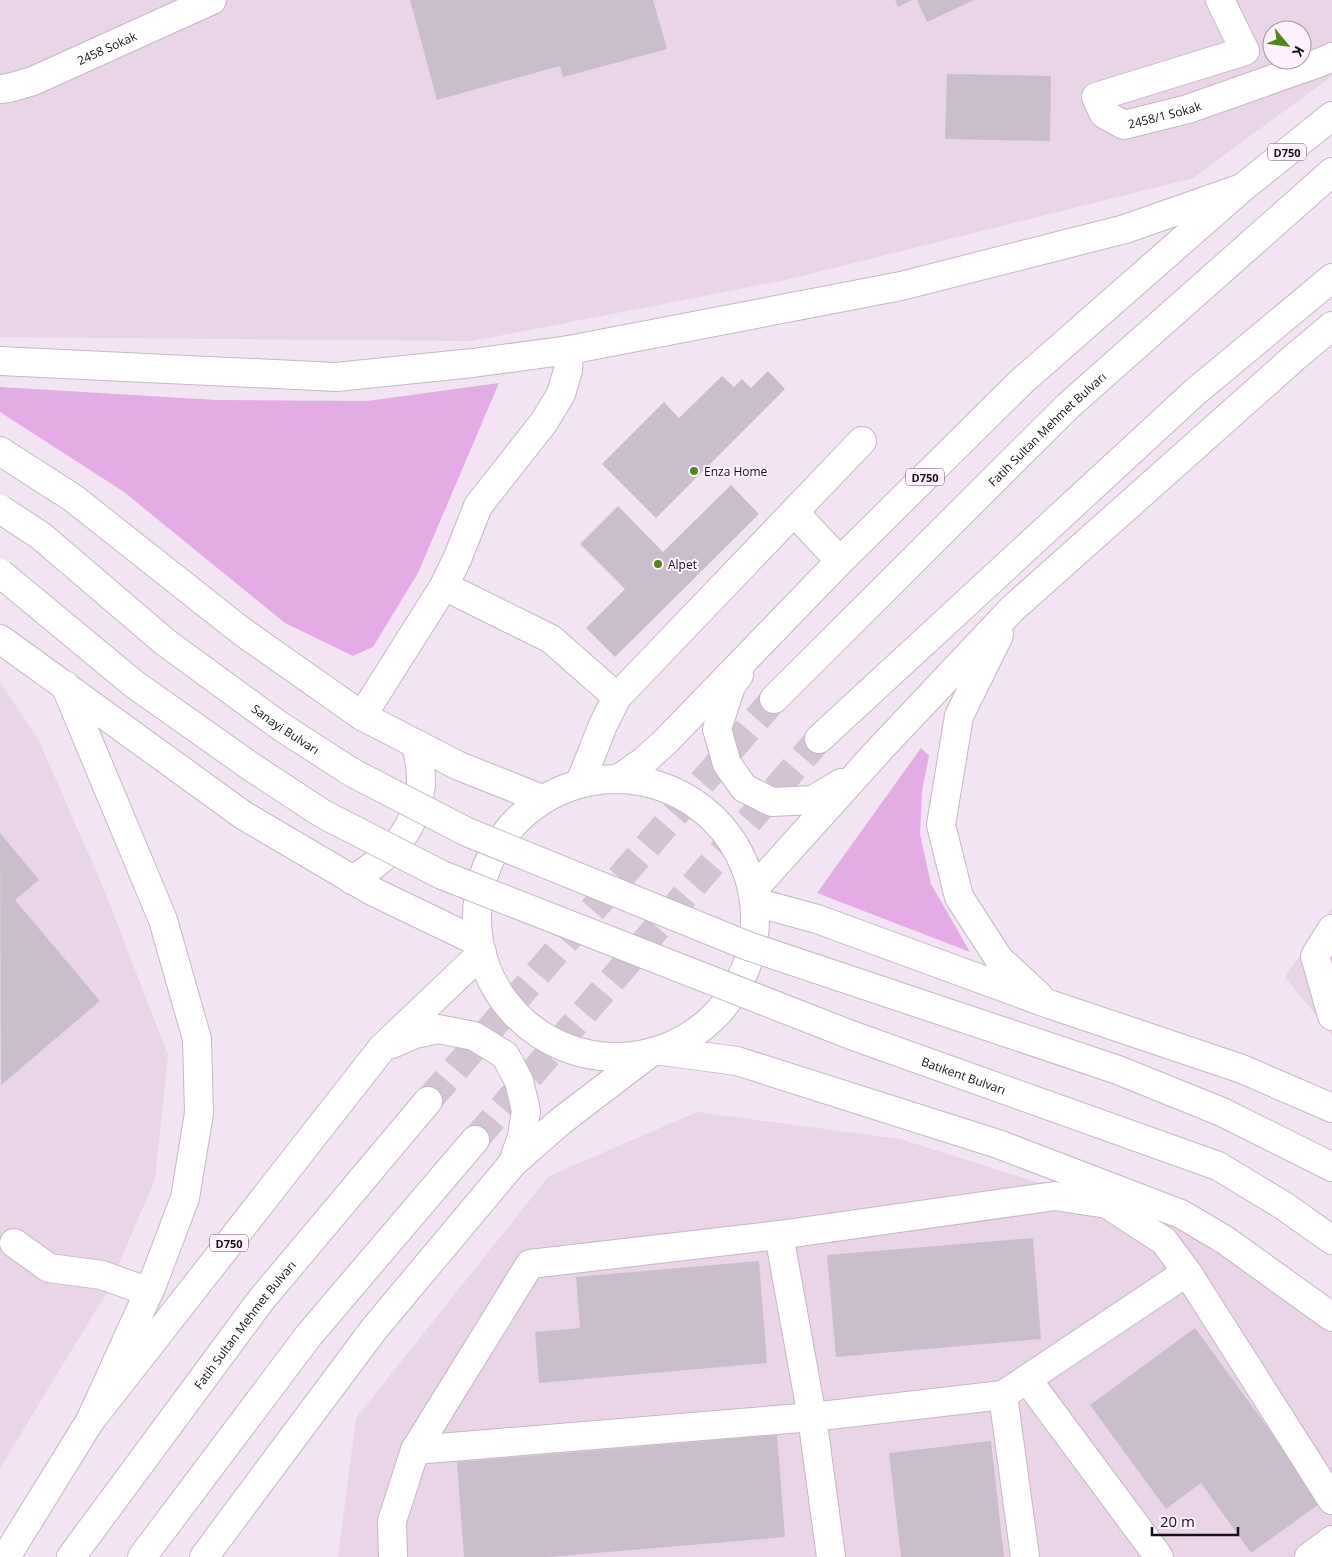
<svg xmlns="http://www.w3.org/2000/svg" width="1332" height="1557" viewBox="0 0 1332 1557" font-family="'Open Sans',sans-serif">
	<rect width="100%" height="100%" fill="#f3e4f3"/>
	<g fill="#e9d4e8" fill-rule="evenodd">
		<path d="M 0,0 L 1332,0 L 1332,76 L 1193,178 L 781,281 L 473,341 L 0,337 ZM 1272,30 L 1302,30 L 1302,60 L 1272,60 Z"/>
		<polygon points="0,682 39,741 103,887 168,1055 155,1179 107,1292 0,1468"/>
		<polygon points="1332,908 1332,1035 1285,977"/>
		<polygon points="697,1112 900,1139 1179,1227 1332,1322 1332,1557 338,1557 356,1418 549,1176"/>
	</g>
	<g fill="#e4ace4">
		<polygon points="499,383 418,573 373,647 353,656 285,623 124,492 0,412 0,387 217,400 367,401"/>
		<polygon points="921,748 929,756 922,791 920,834 931,884 970,952 817,893"/>
	</g>
	<g fill="#cabecd">
		<polygon points="410,0 653,0 667,49 563,77 560,66 437,100"/>
		<polygon points="895,0 912,0 898,7"/>
		<polygon points="917,0 974,0 927,22"/>
		<polygon points="947,74 1051,76 1050,141 945,139"/>
		<polygon points="768,371 785,389 656,518 602,464 664,402 679,418 722,376 734,387 742,379 751,388"/>
		<polygon points="731,485 759,514 615,657 586,628 625,589 580,544 618,506 663,552"/>
		<polygon points="0,833 39,880 15,900 100,1001 1,1085"/>
		<polygon points="1033,1238 1041,1339 836,1357 827,1255"/>
		<polygon points="759,1261 767,1363 539,1383 535,1332 580,1328 576,1277"/>
		<polygon points="1195,1328 1322,1502 1251,1553 1201,1483 1166,1509 1090,1405"/>
		<polygon points="777,1435 785,1537 549,1557 464,1557 457,1462"/>
		<polygon points="991,1441 1004,1557 901,1557 889,1453"/>
	</g>
	<g fill="none" stroke-linecap="round" stroke-linejoin="round">
		<g stroke="#d2c4d2" stroke-width="28" stroke-dasharray="28 14" stroke-linecap="butt">
			<polyline points="428,1101 774,699"/>
			<polyline points="475,1140 819,739"/>
		</g>
		<defs>
			<g id="minor">
				<path id="s1" d="M 1220,0 L 1245,51 L 1096,97 L 1104,114 L 1124,125 L 1188,109 L 1321,62 L 1332,57"/>
				<path id="s2" d="M 0,89 L 9,88 L 33,81 L 212,0"/>
				<polyline points="794,512 840,561"/>
				<polyline points="444,586 551,639 617,697"/>
				<polyline points="362,716 444,586 458,557 478,506 544,422 561,394 568,370 569,350"/>
				<polyline points="580,783 603,725 617,697 862,441"/>
				<polyline points="1332,929 1315,956 1332,1016"/>
				<polyline points="779,1235 812,1417 831,1557"/>
				<polyline points="14,1243 49,1268 102,1275 149,1292"/>
				<polyline points="1027,1379 1159,1557"/>
				<polyline points="1003,1395 1025,1557"/>
				<polyline points="415,1450 812,1417 1003,1395 1187,1272"/>
				<polyline points="393,1557 392,1521 415,1450 530,1264 779,1235 1055,1196 1107,1204 1164,1241 1187,1272 1332,1500"/>
				<polyline points="1309,1557 1332,1540"/>
			</g>
			<g id="major">
				<polyline points="1222,1112 1332,1167"/>
				<polyline points="1218,1166 1284,1206 1332,1240"/>
			</g>
			<g id="highway">
				<polyline points="0,361 336,377 473,363 569,350 901,286 1125,229 1242,188"/>
				<polyline points="0,451 73,498 240,630 362,716 459,766 542,799"/>
				<polyline points="999,635 959,716 941,825 959,897 999,959 1038,995"/>
				<polyline points="0,639 243,815 372,891 478,942"/>
				<polyline points="739,675 731,686 717,729 727,764 744,788 772,802 813,800 841,783"/>
				<polyline points="65,685 163,920 197,1039 199,1113 185,1198 152,1285 90,1421"/>
				<path id="s3" d="M 774,699 L 1068,406 L 1332,172"/>
				<polyline points="819,739 1195,392 1332,278"/>
				<polyline points="620,778 644,761 665,742 840,561 1021,382 1242,188 1332,116"/>
				<circle cx="616" cy="918" r="139"/>
				<path d="M 352,880 C 383,861 410,838 418,802 C 419,795 421,789 421,782 C 421,769 419,756 416,744"/>
				<polyline points="753,890 880,749 1012,609 1295,357 1332,326"/>
				<polyline points="755,902 817,919 1049,1004 1242,1069 1332,1108"/>
				<polyline points="392,1044 415,1034 438,1029 474,1036 505,1055 519,1081 526,1111 522,1136 513,1163"/>
				<polyline points="662,1051 737,1061 998,1144 1181,1214 1225,1240 1332,1317"/>
				<polyline points="6,1557 90,1421 382,1048 482,953"/>
				<path id="s4" d="M 71,1557 L 261,1300 L 428,1101"/>
				<polyline points="142,1557 309,1335 475,1140"/>
				<polyline points="204,1557 374,1329 513,1163 561,1121 646,1056"/>
			</g>
		</defs>
		<use href="#minor" stroke="#c6b7c5" stroke-width="30"/>
		<use href="#major" stroke="#c6b7c5" stroke-width="30"/>
		<use href="#highway" stroke="#c6b7c5" stroke-width="30"/>
		<use href="#minor" stroke="#fff" stroke-width="28"/>
		<use href="#major" stroke="#fff" stroke-width="28"/>
		<use href="#highway" stroke="#fff" stroke-width="28"/>
		<defs>
			<g id="major-bridge">
				<path id="s5" d="M 0,509 L 41,536 L 165,642 L 280,726 L 353,773 L 467,832 L 748,946 L 1118,1070 L 1222,1112"/>
				<path id="s6" d="M 0,573 L 134,684 L 250,766 L 323,814 L 442,875 L 851,1035 L 1218,1166"/>
			</g>
		</defs>
		<use href="#major-bridge" stroke="#c6b7c5" stroke-width="30" stroke-linecap="butt"/>
		<use href="#major-bridge" stroke="#fff" stroke-width="28"/>
	</g>
	<g fill="#50851d" stroke="#fff2fe" stroke-width="2">
		<circle cx="694" cy="471" r="5"/>
		<circle cx="658" cy="564" r="5"/>
	</g>
	<g text-anchor="middle" dominant-baseline="central" stroke-width="4" stroke-linejoin="round" paint-order="stroke">
		<g fill="#fff2fe" stroke="#5c545c" stroke-width="1">
			<rect x="1268" y="143.5" width="38" height="17" rx="4"/>
			<rect x="906" y="468.5" width="38" height="17" rx="4"/>
			<rect x="210" y="1234.5" width="38" height="17" rx="4"/>
		</g>
		<g font-size="11" font-weight="bold" fill="#161116">
			<text x="1287" y="152">D750</text>
			<text x="925" y="477">D750</text>
			<text x="229" y="1243">D750</text>
		</g>
		<g font-size="12" fill="#161116" stroke="#fff2fe">
			<text stroke="none"><textPath href="#s2" startOffset="115">2458 Sokak</textPath></text>
			<text stroke="none"><textPath href="#s1" startOffset="296">2458/1 Sokak</textPath></text>
			<text stroke="none"><textPath href="#s3" startOffset="384">Fatih Sultan Mehmet Bulvarı</textPath></text>
			<text stroke="none"><textPath href="#s5" startOffset="361">Sanayi Bulvarı</textPath></text>
			<text stroke="none"><textPath href="#s6" startOffset="1096">Batıkent Bulvarı</textPath></text>
			<text stroke="none"><textPath href="#s4" startOffset="290">Fatih Sultan Mehmet Bulvarı</textPath></text>
		</g>
		<g font-size="12" fill="#161116" stroke="#fff2fe" text-anchor="start">
			<text x="704" y="471">Enza Home</text>
			<text x="668" y="564">Alpet</text>
		</g>
	</g>
	<g transform="translate(1287 45) rotate(119)"><circle r="24" fill="#fff2fe" stroke="#a298a1"/>
	<path d="M0-4L9 19L0 12L-9 19Z" fill="#50851d"/>
	<text y="-8" font-size="14" font-weight="bold" text-anchor="middle" fill="#161116">K</text>
	</g>
	<path d="M1152 1527v8h86v-8" fill="none" stroke="#161116" stroke-width="2.5"/>
	<text x="1160" y="1527" font-size="15" fill="#161116" stroke="#fff2fe" stroke-width="4" paint-order="stroke">20 m</text>
</svg>
